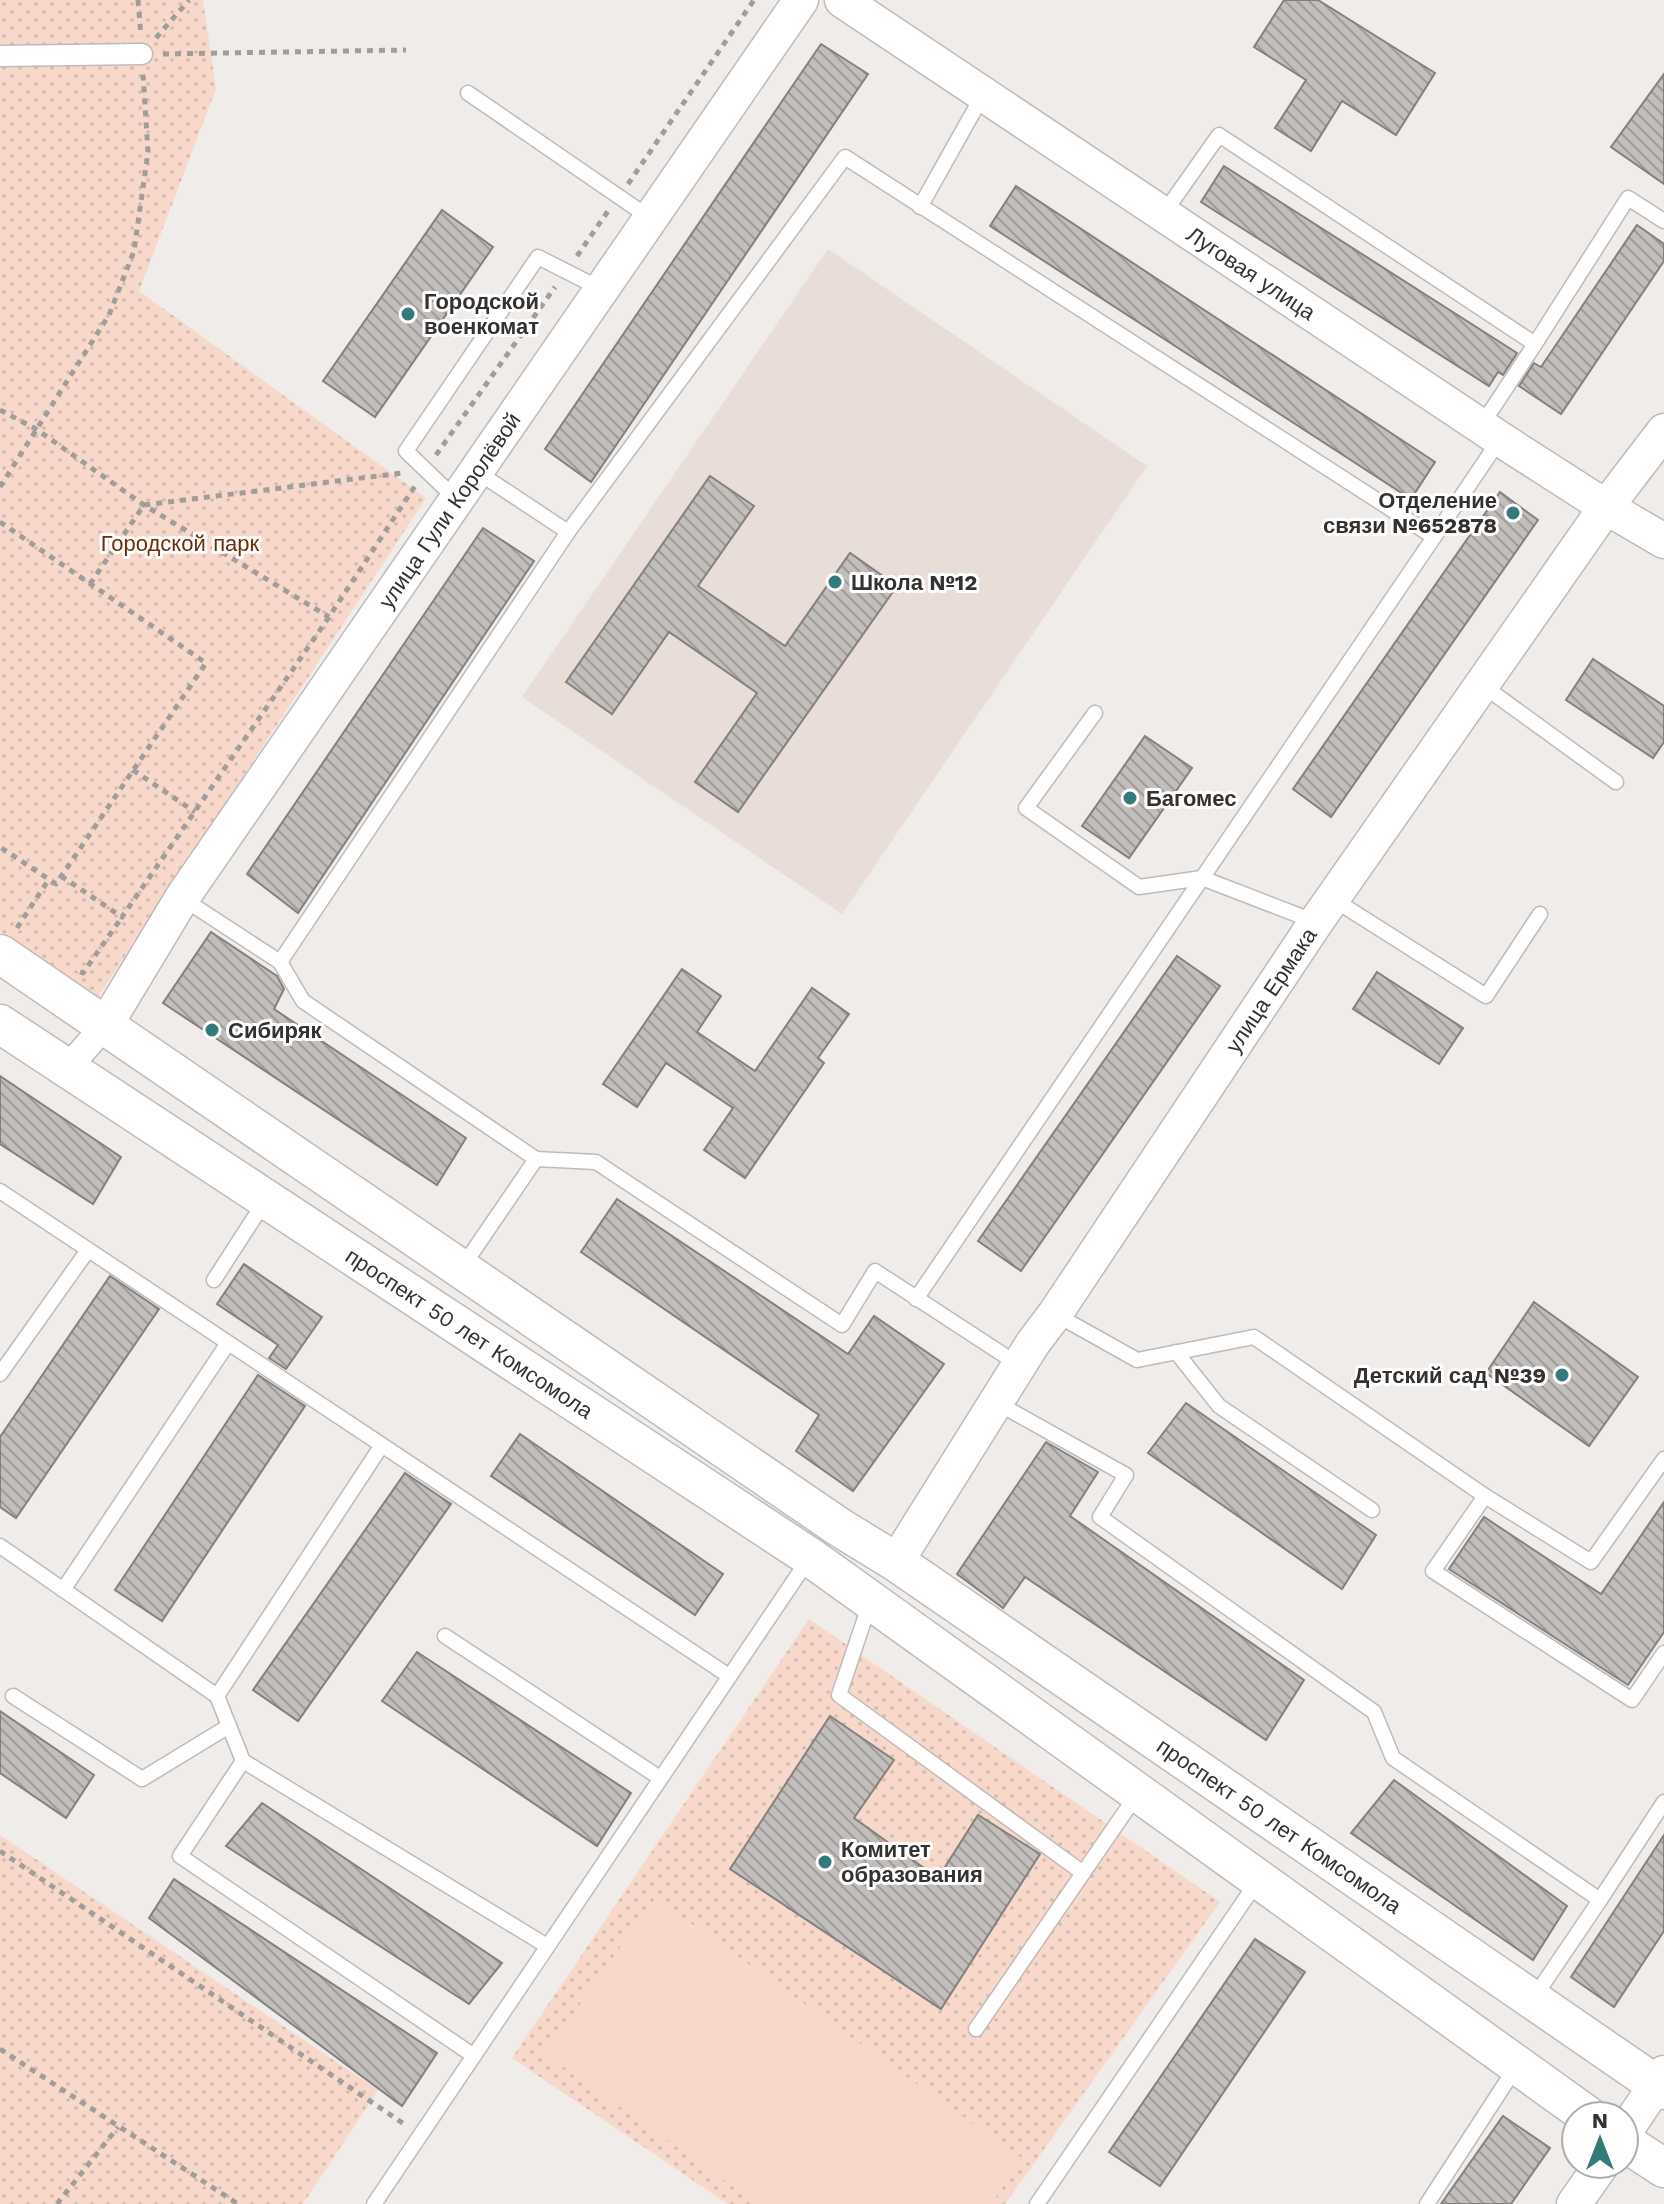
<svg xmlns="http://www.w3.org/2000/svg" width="1664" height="2204" viewBox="0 0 1664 2204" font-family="'Work Sans',sans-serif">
	<defs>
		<pattern id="grass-dots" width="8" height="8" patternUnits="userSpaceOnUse" patternTransform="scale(2)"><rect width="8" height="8" fill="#f7d8ca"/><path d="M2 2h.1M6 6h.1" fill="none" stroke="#d4baae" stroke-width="1.8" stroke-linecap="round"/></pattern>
		<pattern id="building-back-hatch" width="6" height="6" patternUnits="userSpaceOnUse" patternTransform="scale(2)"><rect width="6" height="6" fill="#c2bebc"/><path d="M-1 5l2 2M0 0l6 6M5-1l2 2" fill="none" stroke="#9e9b99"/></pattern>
	</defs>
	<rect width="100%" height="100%" fill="#f0ecea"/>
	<polygon fill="#e8ddd7" points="828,249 1147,466 842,914 522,697"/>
	<g fill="url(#grass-dots)">
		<polygon points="0,0 203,0 216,89 139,291 426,498 98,997 0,931"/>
		<polygon points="809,1619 1220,1902 1005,2204 728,2204 512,2058"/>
		<polygon points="0,1835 378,2090 303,2204 0,2204"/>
	</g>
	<polygon fill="#f7d8ca" points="655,1898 1023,2159 991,2204 757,2204 545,2054"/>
	<g fill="url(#building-back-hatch)" stroke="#84807e" stroke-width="2">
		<polygon points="1284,0 1318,0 1435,73 1396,135 1342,101 1311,151 1275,128 1306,80 1254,47"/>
		<polygon points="821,44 868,74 591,482 545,449"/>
		<polygon points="1664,74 1664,184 1611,147"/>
		<polygon points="1224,166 1517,353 1503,375 1498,372 1489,386 1201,202"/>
		<polygon points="1016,186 1435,462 1411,499 990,226"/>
		<polygon points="442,210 493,247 375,417 323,381"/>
		<polygon points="1637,225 1664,244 1664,261 1561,414 1519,386 1534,363 1541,367"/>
		<polygon points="710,476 754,506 698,586 785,646 850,553 897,586 738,812 695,782 757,693 669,632 612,714 566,682"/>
		<polygon points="1500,492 1538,520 1331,817 1293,789"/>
		<polygon points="483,528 534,561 298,913 247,874"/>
		<polygon points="1593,659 1664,706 1664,742 1653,758 1566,700"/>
		<polygon points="1145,736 1192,768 1129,858 1082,826"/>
		<polygon points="211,932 277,976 284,989 274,1009 466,1138 437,1185 163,1003"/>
		<polygon points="1177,956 1220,986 1021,1271 978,1241"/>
		<polygon points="682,969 721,996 697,1032 755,1071 812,988 849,1014 818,1058 824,1063 745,1178 704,1150 733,1108 666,1063 637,1107 603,1084"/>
		<polygon points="1377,972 1463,1028 1439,1064 1353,1009"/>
		<polygon points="0,1076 121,1157 93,1204 0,1144"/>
		<polygon points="617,1199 848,1354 874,1316 944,1364 853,1491 796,1451 819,1415 581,1252"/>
		<polygon points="244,1264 322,1317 286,1369 269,1358 278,1345 217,1304"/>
		<polygon points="110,1276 159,1309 16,1518 0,1507 0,1437"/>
		<polygon points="1534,1302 1638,1377 1589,1446 1486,1373"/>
		<polygon points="258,1375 305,1406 162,1621 115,1590"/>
		<polygon points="1186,1403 1376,1535 1342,1589 1148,1453"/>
		<polygon points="520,1434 723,1574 695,1615 491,1476"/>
		<polygon points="1046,1442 1098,1472 1070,1516 1304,1680 1266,1740 1025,1577 1003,1608 957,1574"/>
		<polygon points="405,1473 451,1504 298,1721 253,1690"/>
		<polygon points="1664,1502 1664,1632 1628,1685 1449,1569 1484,1517 1601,1594"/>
		<polygon points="417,1652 631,1793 597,1846 382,1701"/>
		<polygon points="0,1711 94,1775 66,1818 0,1773"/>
		<polygon points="830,1716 894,1760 854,1818 938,1878 978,1815 1040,1854 941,2009 730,1869"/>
		<polygon points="1394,1780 1567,1906 1533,1960 1351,1833"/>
		<polygon points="262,1803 502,1963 469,2004 226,1846"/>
		<polygon points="1664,1835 1664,1931 1614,2007 1571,1977"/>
		<polygon points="174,1879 437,2053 402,2106 149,1918"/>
		<polygon points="1255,1939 1305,1972 1160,2186 1109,2152"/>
		<polygon points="1503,2116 1550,2148 1511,2204 1441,2204"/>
	</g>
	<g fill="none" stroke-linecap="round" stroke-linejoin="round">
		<defs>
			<g id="service">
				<polyline points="468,93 650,218"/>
				<polyline points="920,207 984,93"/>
				<polyline points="1164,213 1219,135 1535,344 1628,198 1664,221"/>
				<polyline points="1481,426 1535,344"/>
				<polyline points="476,471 568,532"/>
				<polyline points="456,499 406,451 538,257 601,289"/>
				<polyline points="1482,685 1616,782"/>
				<polyline points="1095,713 1026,808 1139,887 1202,878 1316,922"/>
				<polyline points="182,898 280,962 568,532 845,157 1434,537 1500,439"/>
				<polyline points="1333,899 1486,996 1540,914"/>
				<polyline points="280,962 303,1001 536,1159 461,1269"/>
				<polyline points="536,1159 596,1162 842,1325 875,1271 1019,1365"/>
				<polyline points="0,1191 729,1676"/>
				<polyline points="214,1280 265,1201"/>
				<polyline points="916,1299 1434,537"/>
				<polyline points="1055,1314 1137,1360 1254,1337 1485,1496"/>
				<polyline points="1176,1352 1219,1406 1372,1510"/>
				<polyline points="0,1374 88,1250"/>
				<polyline points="997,1403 1126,1475 1100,1517 1374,1712 1393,1758 1600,1900 1664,1802"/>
				<polyline points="1664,1459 1591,1562 1485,1496 1433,1571 1632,1700 1664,1653"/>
				<polyline points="0,1546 217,1696 243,1761 547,1946"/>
				<polyline points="63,1590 228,1343"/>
				<polyline points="870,1603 839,1695 1083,1873"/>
				<polyline points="445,1636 660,1778"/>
				<polyline points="13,1696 142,1779 229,1726"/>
				<polyline points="217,1696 382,1445"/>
				<polyline points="243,1761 180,1856 474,2056"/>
				<polyline points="1533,1999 1600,1900"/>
				<polyline points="976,2029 1138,1793"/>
				<polyline points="374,2204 810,1557"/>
				<polyline points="1037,2204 1259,1879"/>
				<polyline points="1427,2204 1516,2067"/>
			</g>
			<polyline id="pedestrian" points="0,56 142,54"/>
			<polyline id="minor" points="66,1070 106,1024"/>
			<g id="tertiary">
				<path id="s1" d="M 842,0 L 1500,439 L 1606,507 L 1664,541"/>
				<path id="s2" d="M 106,1024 L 182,898 L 801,0"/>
				<path id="s3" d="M 896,1562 L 1033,1343 L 1055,1314 L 1316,922 L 1606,507 L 1664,431"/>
				<polyline points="1624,2133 1664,2073"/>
				<polyline points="1574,2204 1602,2164"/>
			</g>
			<g id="secondary">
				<path id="s4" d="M 0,954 L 839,1527 L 896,1562 L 1664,2090"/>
				<path id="s5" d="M 0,1024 L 810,1557 L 1588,2116"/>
				<polyline points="1624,2142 1664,2168"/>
			</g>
		</defs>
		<use href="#service" stroke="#bfbbb9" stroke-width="17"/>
		<use href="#pedestrian" stroke="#bfbbb9" stroke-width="23"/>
		<use href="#minor" stroke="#bfbbb9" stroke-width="29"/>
		<use href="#tertiary" stroke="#bfbbb9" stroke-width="37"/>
		<use href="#secondary" stroke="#bfbbb9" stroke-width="41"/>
		<g stroke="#a09d9b" stroke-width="5" stroke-dasharray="6 6" stroke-linecap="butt">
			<polyline points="138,0 141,36"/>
			<polyline points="156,38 189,0"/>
			<polyline points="163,54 406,50"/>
			<polyline points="628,184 754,0"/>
			<polyline points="577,256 608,211"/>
			<polyline points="0,410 36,429 144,505 329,617"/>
			<polyline points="436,455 555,287"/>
			<polyline points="0,487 109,315 134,251 148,152 143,74"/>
			<polyline points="0,522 206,663 56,884 0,847"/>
			<polyline points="90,584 144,505 402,473"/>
			<polyline points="133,770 195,812"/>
			<polyline points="61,876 122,917 329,617 417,483"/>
			<polyline points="17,928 49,879"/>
			<polyline points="80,972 83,973 122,917"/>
			<polyline points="0,1851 407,2126"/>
			<polyline points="0,2049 238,2204"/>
			<polyline points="57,2204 118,2127"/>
		</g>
		<use href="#service" stroke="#fff" stroke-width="14"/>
		<use href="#pedestrian" stroke="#fff" stroke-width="20"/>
		<use href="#minor" stroke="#fff" stroke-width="26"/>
		<use href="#tertiary" stroke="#fff" stroke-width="34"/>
		<use href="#secondary" stroke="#fff" stroke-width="38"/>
	</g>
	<g fill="#327b7a" stroke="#fff" stroke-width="3">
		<circle cx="408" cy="314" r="8"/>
		<circle cx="1513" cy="513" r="8"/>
		<circle cx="835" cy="582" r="8"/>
		<circle cx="1130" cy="798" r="8"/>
		<circle cx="212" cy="1030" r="8"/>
		<circle cx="1562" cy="1375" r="8"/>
		<circle cx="825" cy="1862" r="8"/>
	</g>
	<g text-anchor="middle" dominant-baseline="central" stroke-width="6" stroke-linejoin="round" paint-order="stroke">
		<g font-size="22" fill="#343231" stroke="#fff">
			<text stroke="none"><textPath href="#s1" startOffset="492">Луговая улица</textPath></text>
			<text stroke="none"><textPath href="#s2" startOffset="618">улица Гули Королёвой</textPath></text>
			<text stroke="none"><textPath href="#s3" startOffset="684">улица Ермака</textPath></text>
			<text stroke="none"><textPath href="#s5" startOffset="562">проспект 50 лет Комсомола</textPath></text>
			<text stroke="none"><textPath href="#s4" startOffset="1548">проспект 50 лет Комсомола</textPath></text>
		</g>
		<g font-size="22" font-weight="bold" fill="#343231" stroke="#fff" text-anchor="start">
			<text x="424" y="301">Городской<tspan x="424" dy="25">военкомат</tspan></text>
			<text x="1497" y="500" text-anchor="end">Отделение<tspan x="1497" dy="25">связи №652878</tspan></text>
			<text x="851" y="582">Школа №12</text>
			<text x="1146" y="798">Багомес</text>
			<text x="228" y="1030">Сибиряк</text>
			<text x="1546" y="1375" text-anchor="end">Детский сад №39</text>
			<text x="841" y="1849">Комитет<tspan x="841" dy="25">образования</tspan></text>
		</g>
		<g font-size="22" fill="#6e2c04" stroke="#fff">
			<text x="180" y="543">Городской парк</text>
		</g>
	</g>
	<g transform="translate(1600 2140)"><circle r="38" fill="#ffffff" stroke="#aeadad" stroke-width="2"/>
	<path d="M0-6L14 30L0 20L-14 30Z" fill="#327b7a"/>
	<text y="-12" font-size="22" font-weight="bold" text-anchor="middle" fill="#343231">N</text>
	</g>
</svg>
